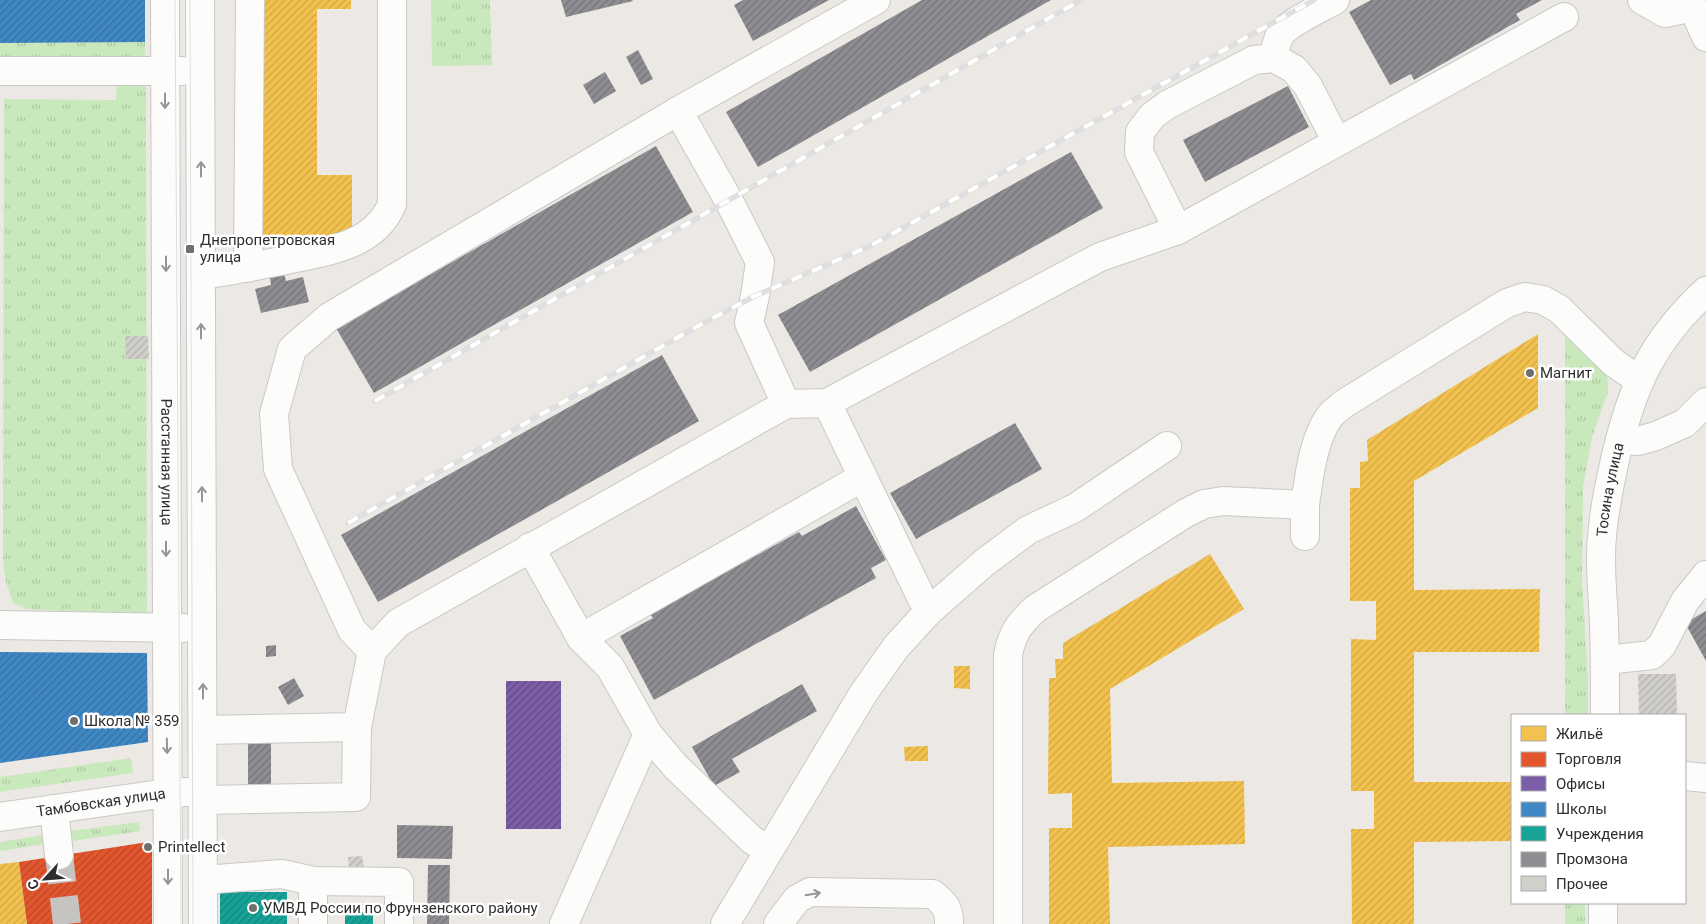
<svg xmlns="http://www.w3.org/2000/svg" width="1706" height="924" viewBox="0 0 1706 924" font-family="Roboto,sans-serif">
	<defs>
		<pattern id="grass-tufts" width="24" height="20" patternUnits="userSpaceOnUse" patternTransform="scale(1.25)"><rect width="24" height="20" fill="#c9e8bc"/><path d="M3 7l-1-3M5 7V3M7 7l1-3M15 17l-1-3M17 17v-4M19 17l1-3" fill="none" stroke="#adc7a2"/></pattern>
		<pattern id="homes-hatch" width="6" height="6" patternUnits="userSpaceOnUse" patternTransform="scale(1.25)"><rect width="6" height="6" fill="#f2c14e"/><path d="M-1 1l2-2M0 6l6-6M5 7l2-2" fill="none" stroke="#d0a644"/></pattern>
		<pattern id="shops-hatch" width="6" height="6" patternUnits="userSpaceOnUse" patternTransform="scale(1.25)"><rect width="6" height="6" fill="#e4572e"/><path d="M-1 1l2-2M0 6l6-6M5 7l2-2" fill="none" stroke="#b94828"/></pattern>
		<pattern id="offices-hatch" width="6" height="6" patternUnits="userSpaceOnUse" patternTransform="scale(1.25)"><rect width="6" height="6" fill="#7b5ea7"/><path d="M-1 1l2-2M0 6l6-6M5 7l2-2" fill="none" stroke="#604a81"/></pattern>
		<pattern id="schools-hatch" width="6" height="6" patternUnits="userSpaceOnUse" patternTransform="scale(1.25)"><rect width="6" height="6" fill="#3f88c5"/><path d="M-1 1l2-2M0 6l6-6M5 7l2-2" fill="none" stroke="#3570a0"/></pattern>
		<pattern id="public-hatch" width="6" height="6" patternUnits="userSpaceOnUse" patternTransform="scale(1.25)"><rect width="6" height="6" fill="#17a398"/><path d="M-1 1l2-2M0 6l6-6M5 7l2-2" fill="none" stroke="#15857c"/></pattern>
		<pattern id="industry-hatch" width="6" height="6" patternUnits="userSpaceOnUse" patternTransform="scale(1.25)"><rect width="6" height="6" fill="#8d8d92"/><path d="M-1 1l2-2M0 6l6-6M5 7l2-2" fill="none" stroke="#747478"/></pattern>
		<pattern id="building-hatch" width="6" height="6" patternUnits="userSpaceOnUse" patternTransform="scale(1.25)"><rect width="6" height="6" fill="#d1cfca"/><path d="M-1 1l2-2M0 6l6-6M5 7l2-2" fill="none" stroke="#b4b2ae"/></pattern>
	</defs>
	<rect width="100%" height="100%" fill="#ece9e4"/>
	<g fill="url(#grass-tufts)">
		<polygon points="431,0 490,0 492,65 432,66"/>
		<polygon points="145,42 145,61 0,62 0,43"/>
		<polygon points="117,79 146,80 147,616 26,609 13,603 6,582 3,563 4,99 116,100"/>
		<polygon points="1565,334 1607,372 1608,392 1592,437 1583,487 1582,580 1588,682 1588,715 1565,715"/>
		<polygon points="131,758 133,773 0,792 0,777"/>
		<polygon points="139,822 140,831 73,841 71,831"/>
		<polygon points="44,835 45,844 0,851 0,842"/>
		<rect x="1565" y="903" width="20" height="21"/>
	</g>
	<g fill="url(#homes-hatch)">
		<polygon points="256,0 351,0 351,9 317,9 317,175 352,175 352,236 256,236"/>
		<polygon points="1538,334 1538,408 1414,481 1414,590 1540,589 1539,652 1414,652 1414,782 1512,782 1512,841 1414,842 1414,924 1352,924 1351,829 1374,829 1374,791 1351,791 1351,639 1376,640 1376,601 1350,601 1350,488 1360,488 1360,462 1368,461 1367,440"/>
		<polygon points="1210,554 1244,609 1110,689 1112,783 1244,781 1245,844 1108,847 1110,924 1049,924 1049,828 1072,828 1072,793 1048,794 1049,678 1056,678 1055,659 1063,659 1063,643"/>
		<polygon points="954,666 970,666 970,689 954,688"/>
		<polygon points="928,746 928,761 905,761 904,747"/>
		<polygon points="19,862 27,924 0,924 0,864"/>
	</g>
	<polygon fill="url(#shops-hatch)" points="148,842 152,846 152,924 27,924 19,862"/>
	<rect fill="url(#offices-hatch)" x="506" y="681" width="55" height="148"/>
	<g fill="url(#schools-hatch)">
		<polygon points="0,0 145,0 145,42 0,43"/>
		<polygon points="0,652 147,653 148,742 0,763"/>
	</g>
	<g fill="url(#public-hatch)">
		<rect x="220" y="892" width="67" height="32"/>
		<rect x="345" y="912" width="28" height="12"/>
	</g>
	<g fill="url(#industry-hatch)">
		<polygon points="561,0 632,0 633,1 566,17"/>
		<polygon points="743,0 829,0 753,41 734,5"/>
		<polygon points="922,0 1051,0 758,167 726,112"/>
		<polygon points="1371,0 1542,0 1516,14 1520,20 1414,80 1411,74 1390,85 1349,12"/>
		<polygon points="638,50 653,79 641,85 626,57"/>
		<polygon points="605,72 616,91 594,104 583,85"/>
		<polygon points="1288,86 1309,127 1205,182 1183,140"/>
		<polygon points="656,146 693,212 374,393 336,328"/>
		<polygon points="1071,152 1103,208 810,372 778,315"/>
		<polygon points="284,274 286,281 303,277 309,302 261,313 255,289 271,285 270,278"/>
		<polygon points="662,355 699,421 378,602 341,535"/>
		<polygon points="1015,423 1042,469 916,539 890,493"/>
		<polygon points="856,506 886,560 871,568 876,578 654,700 620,636 653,618 650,614 799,532 802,536"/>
		<polygon points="1706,611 1706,661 1685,623"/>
		<polygon points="276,645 276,656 266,657 266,646"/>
		<polygon points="294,678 304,696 288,705 278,687"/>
		<polygon points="802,684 817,711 732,759 740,772 714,786 692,747"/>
		<rect x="248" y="743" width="23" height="41"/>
		<polygon points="397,825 453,826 452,859 397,858"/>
		<polygon points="428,865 450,865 449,924 427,924"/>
	</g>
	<g fill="url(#building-hatch)">
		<polygon points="125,336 148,336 149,359 126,359"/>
		<polygon points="1638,674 1676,674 1677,715 1639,715"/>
		<polygon points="362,856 364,869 349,871 348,857"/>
	</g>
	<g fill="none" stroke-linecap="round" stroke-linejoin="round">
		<polyline stroke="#c6c4c0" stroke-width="28" stroke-dasharray="28 14" stroke-linecap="butt" points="59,855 67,924"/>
		<defs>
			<g id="minor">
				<path id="s1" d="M 165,0 L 168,924"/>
				<polyline points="200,0 203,924"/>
				<polyline points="1642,0 1665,13 1693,7 1706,37"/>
				<path d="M 1274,58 C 1275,50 1276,42 1280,35 C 1288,23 1321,8 1335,0"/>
				<polyline points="0,71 182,71"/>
				<polyline points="678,111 729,201 760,262 755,296 749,323 786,404"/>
				<polyline points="1178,230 1139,152 1140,132 1152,116 1167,105 1254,60 1274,58 1294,69 1308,86 1337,142"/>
				<polyline points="248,268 250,0"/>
				<path d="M 201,275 C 228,272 254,266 281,261 C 322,252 374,248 392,204 L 392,0"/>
				<polyline points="827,403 921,597 929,611"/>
				<polyline points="1620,440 1638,441 1656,436 1685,423 1706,402"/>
				<polyline points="1305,536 1305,505"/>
				<polyline points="530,547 581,638 610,667 648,734 564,924"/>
				<polyline points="0,625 183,628"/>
				<polyline points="581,638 863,477"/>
				<polyline points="372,651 352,630 278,469 274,414 292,349 329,317 678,111 876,0"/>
				<polyline points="1606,660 1652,655 1662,645 1685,601 1706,575"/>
				<path id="s2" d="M 1605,715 C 1605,685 1605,655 1604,624 C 1603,595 1599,566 1602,537 C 1604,509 1610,482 1616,455 C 1633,385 1652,341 1706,291"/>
				<polyline points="203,730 357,727 372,651 398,623 786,404 827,403 1100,257 1178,230 1564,17"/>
				<polyline points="648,734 676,767 752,840 769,850"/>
				<polyline points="1685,776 1706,778"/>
				<polyline points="203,800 356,797 357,727"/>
				<polyline points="54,809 59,855"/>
				<path id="s3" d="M 0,817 L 167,793 L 186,792"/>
				<polyline points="203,880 282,874 313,881 399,882 399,924"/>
				<polyline points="313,924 313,881"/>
				<polyline points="725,924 863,694 896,647 929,611 985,562 1028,530 1075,508 1167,446"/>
				<path d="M 778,924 L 797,899 L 810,892 L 933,894 C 944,903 950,909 949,924"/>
				<path d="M 1008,924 L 1008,654 C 1013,632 1019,624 1035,609 L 1186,513 L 1204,504 L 1223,501 L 1305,505 C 1309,477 1313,439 1330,416 C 1334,411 1340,407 1345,403 L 1507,303 L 1525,297 L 1543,300 L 1559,309 L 1614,363 L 1639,380"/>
				<polyline points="1603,924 1603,903"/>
			</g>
		</defs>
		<use href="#minor" stroke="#c9c8c9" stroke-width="30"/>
		<use href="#minor" stroke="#fcfcfb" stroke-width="28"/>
		<g stroke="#dfdfe1" stroke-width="1">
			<polyline points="175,0 181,924"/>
			<polyline points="190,0 193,924"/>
		</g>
		<defs>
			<g id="rail">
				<polyline points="375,401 1081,0"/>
				<polyline points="348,523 707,321 755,296 870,246 1314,0"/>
			</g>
		</defs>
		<use href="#rail" stroke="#dfdfe1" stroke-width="5.5"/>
		<use href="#rail" stroke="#fff" stroke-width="4" stroke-dasharray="11" stroke-linecap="butt"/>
	</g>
	<defs><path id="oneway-shaft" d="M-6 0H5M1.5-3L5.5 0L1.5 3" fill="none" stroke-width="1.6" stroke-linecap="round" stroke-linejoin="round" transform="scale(1.25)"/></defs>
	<g stroke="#959594">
		<use href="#oneway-shaft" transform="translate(165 101) rotate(90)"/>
		<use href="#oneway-shaft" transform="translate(201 169) rotate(-90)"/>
		<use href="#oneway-shaft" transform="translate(166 264) rotate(90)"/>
		<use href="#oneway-shaft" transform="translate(201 331) rotate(-90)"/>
		<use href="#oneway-shaft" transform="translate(202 494) rotate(-90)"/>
		<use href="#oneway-shaft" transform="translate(166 549) rotate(90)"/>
		<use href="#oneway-shaft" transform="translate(203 691) rotate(-90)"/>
		<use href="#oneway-shaft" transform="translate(167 746) rotate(89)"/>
		<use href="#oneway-shaft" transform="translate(168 877) rotate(90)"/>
		<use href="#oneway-shaft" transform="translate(813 894) rotate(-9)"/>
	</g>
	<g fill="#706f6e" stroke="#fff" stroke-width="2">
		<rect x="185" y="244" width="10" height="10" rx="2.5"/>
		<circle cx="1530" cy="373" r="5"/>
		<circle cx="74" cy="721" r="5"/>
		<circle cx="148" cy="847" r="5"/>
		<circle cx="253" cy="908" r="5"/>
	</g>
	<g text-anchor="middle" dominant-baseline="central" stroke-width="5" stroke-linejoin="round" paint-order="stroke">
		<g font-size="15" fill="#2e2e2e" stroke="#fff" text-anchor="start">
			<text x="200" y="240">Днепропетровская<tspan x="200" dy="17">улица</tspan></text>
			<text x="1540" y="373">Магнит</text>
			<text x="84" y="721">Школа № 359</text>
			<text x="158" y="847">Printellect</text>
			<text x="263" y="908">УМВД России по Фрунзенского району</text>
		</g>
		<g font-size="15" fill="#2e2e2e" stroke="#fff">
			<text stroke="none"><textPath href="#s1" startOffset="462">Расстанная улица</textPath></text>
			<text stroke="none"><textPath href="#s2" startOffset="226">Тосина улица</textPath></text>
			<text stroke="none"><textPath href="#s3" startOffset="102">Тамбовская улица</textPath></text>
		</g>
	</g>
	<rect x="1511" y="714" width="175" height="190" fill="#ffffff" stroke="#ababab"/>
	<rect x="1521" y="726" width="25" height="15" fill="#f2c14e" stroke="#ababab"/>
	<text x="1556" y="739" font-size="15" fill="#2e2e2e">Жильё</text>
	<rect x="1521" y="752" width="25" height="15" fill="#e4572e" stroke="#ababab"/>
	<text x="1556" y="764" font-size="15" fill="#2e2e2e">Торговля</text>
	<rect x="1521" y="776" width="25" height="15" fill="#7b5ea7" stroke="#ababab"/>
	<text x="1556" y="789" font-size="15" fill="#2e2e2e">Офисы</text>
	<rect x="1521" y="802" width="25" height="15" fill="#3f88c5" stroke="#ababab"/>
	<text x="1556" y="814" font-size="15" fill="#2e2e2e">Школы</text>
	<rect x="1521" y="826" width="25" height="15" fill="#17a398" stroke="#ababab"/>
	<text x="1556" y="839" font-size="15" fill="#2e2e2e">Учреждения</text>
	<rect x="1521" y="852" width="25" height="15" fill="#8d8d92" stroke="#ababab"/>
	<text x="1556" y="864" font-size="15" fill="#2e2e2e">Промзона</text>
	<rect x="1521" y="876" width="25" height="15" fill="#d1cfca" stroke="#ababab"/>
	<text x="1556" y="889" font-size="15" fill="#2e2e2e">Прочее</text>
	<g transform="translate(45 879) rotate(244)" stroke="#ffffff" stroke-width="4" paint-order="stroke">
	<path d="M0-4L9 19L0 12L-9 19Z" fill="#2e2e2e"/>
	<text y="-8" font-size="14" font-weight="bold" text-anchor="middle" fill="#2e2e2e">С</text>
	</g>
</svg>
